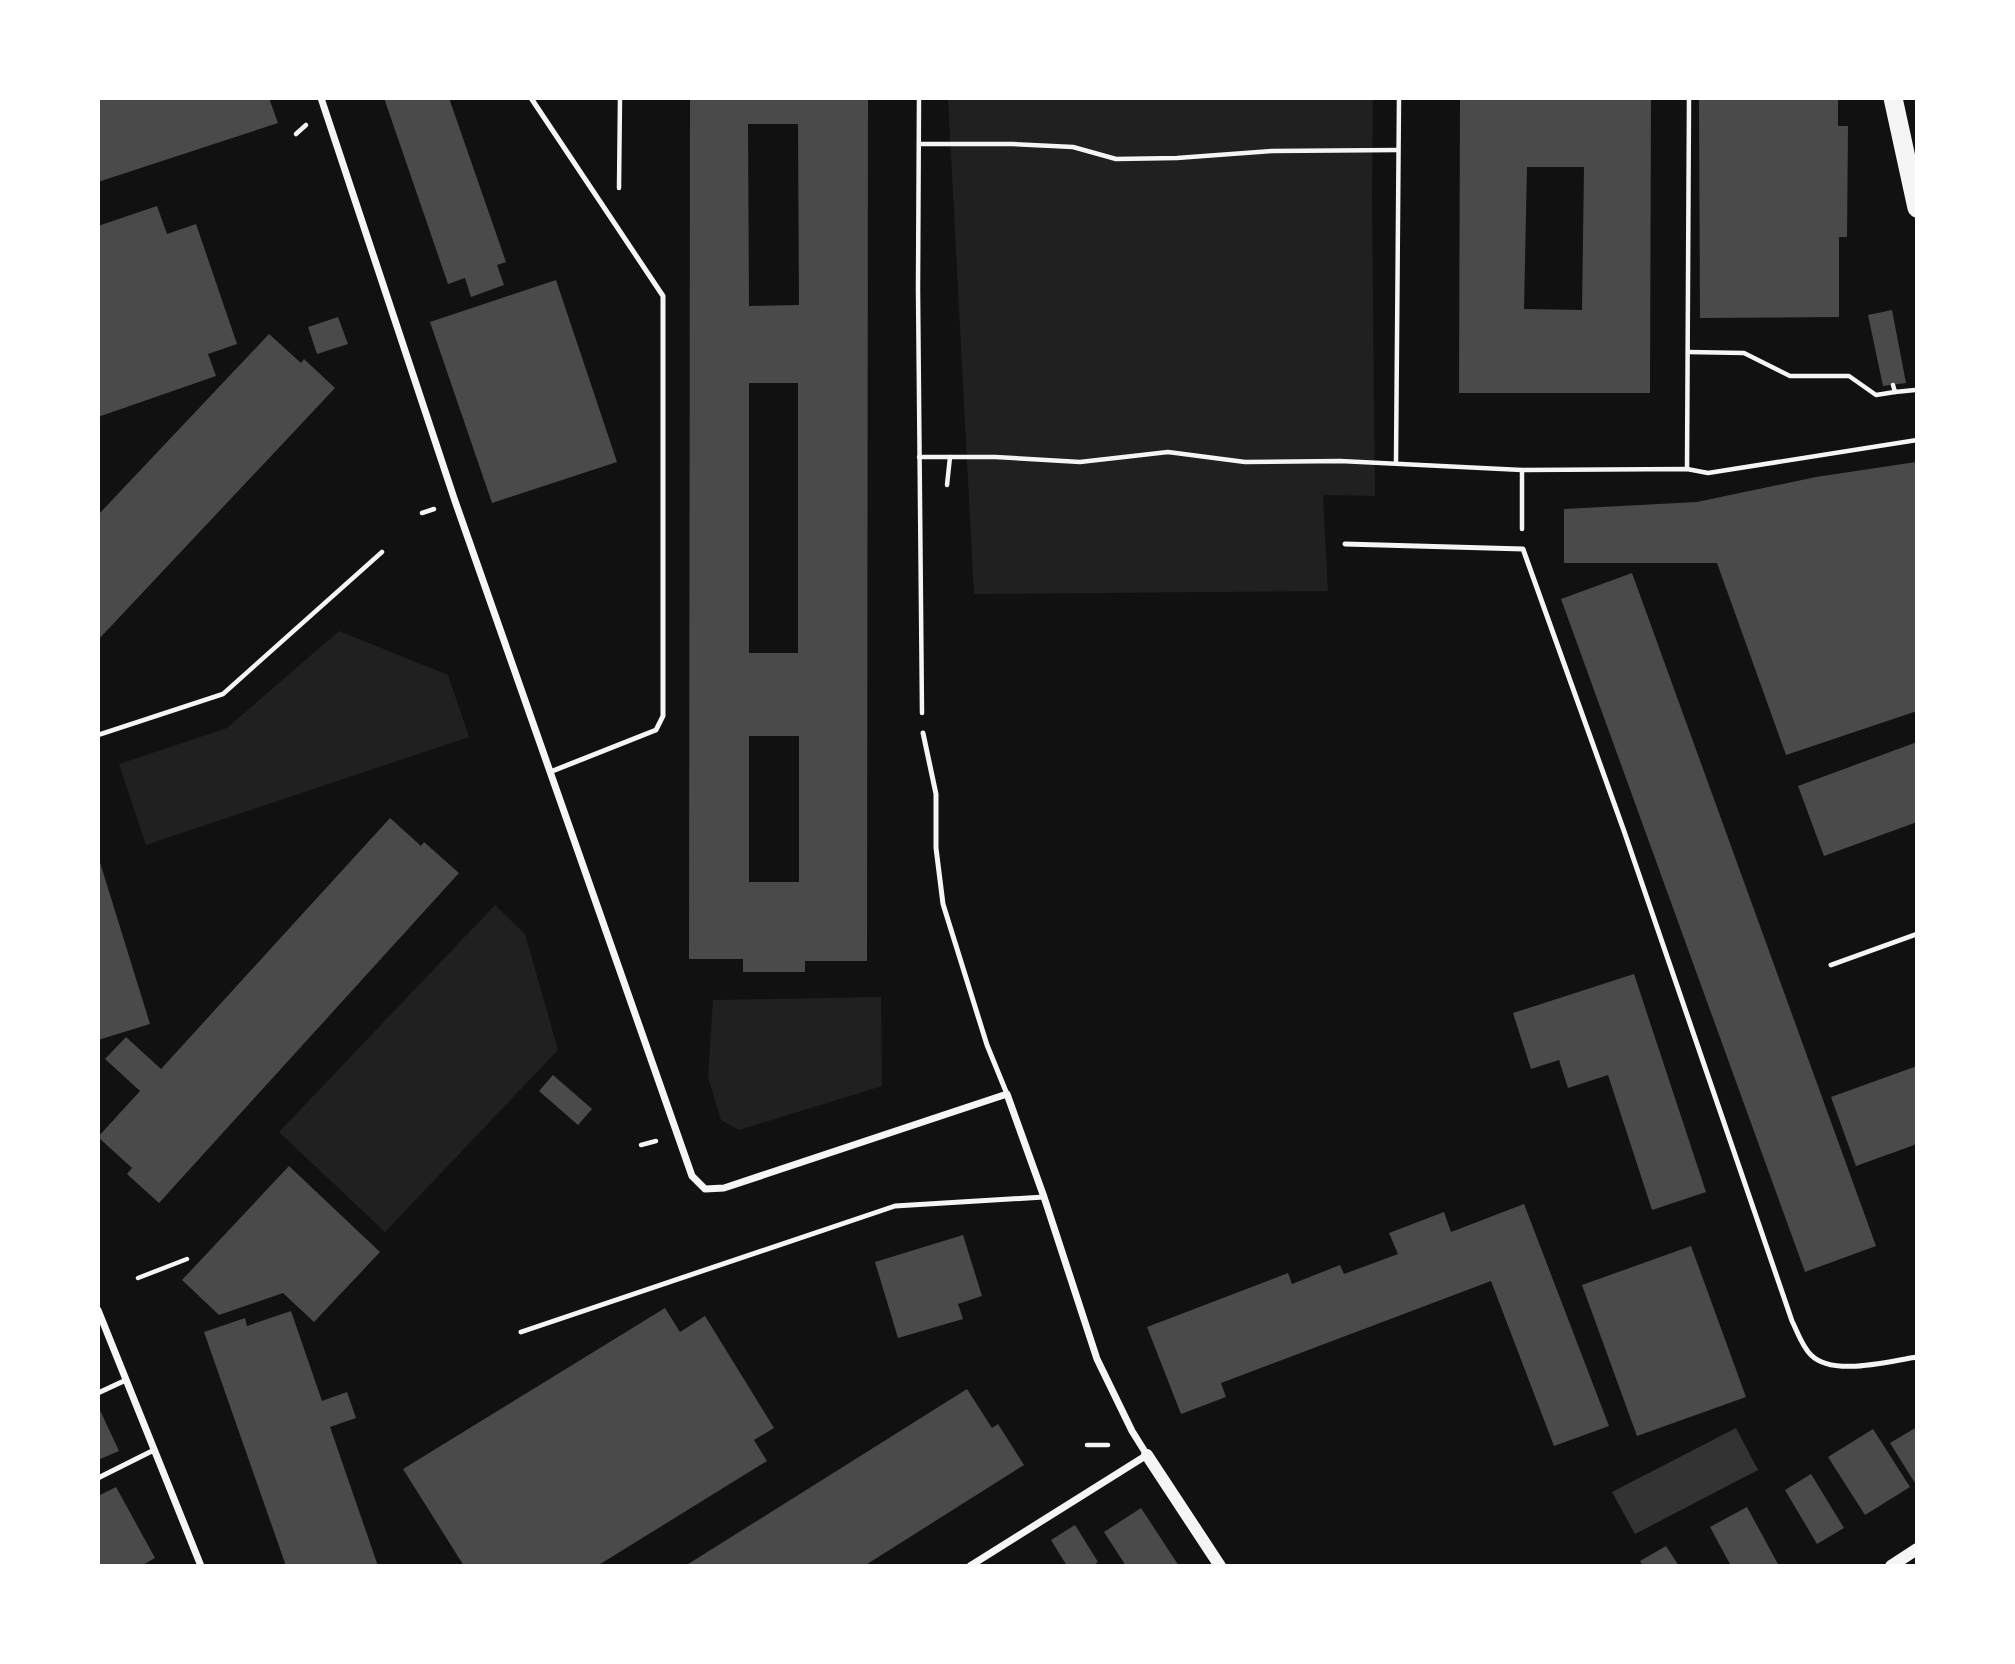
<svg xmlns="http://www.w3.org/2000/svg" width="2015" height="1664" viewBox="0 0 2015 1664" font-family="Commissioner,sans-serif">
	<rect width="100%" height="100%" fill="#111"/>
	<g fill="#202020">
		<polygon points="948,98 1373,98 1372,196 1375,496 1323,495 1328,591 974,594"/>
		<polygon points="339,631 448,675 469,737 146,845 119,764 227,728"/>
		<polygon points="495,905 525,934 558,1050 385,1232 279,1132"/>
		<polygon points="881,997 882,1086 739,1130 721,1120 708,1077 713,1000"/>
	</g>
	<polygon fill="#333" points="1736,1428 1758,1470 1635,1534 1612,1492"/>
	<g fill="#4a4a4a" fill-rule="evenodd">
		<polygon points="98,98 269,98 278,123 98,182"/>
		<polygon points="384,98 449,98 506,262 497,265 504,285 471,297 465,278 448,284"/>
		<path d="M 690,98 L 868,98 L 867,961 L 805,961 L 805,972 L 743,972 L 743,959 L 689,959 ZM 748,124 L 798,124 L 799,305 L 749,306 ZM 749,383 L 798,383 L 798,653 L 749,653 ZM 749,736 L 799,736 L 799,882 L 749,882 Z"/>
		<path d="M 1460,98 L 1651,98 L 1650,393 L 1459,393 ZM 1527,167 L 1584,167 L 1582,310 L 1524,309 Z"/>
		<polygon points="1699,98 1838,98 1838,126 1848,126 1847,237 1839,237 1839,317 1700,318"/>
		<polygon points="157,206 167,234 196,224 237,344 208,354 216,376 98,417 98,226"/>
		<polygon points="556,280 617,462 492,503 430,322"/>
		<polygon points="1892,310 1906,383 1883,386 1868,315"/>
		<polygon points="338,317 348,344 317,354 308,327"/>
		<polygon points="269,334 301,363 304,359 335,388 98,640 98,515"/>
		<polygon points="1916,462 1917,711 1786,755 1717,563 1564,563 1564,509 1697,502 1816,477"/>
		<polygon points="1632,573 1876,1246 1805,1272 1561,599"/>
		<polygon points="1917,742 1917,822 1824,856 1798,786"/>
		<polygon points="390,818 421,846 424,842 459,873 159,1203 127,1174 132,1168 98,1137 140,1091 105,1059 126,1037 161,1069"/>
		<polygon points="98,856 150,1024 98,1040"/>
		<polygon points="1634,974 1706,1192 1652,1210 1608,1075 1568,1088 1559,1060 1531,1069 1513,1013"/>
		<polygon points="1917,1066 1917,1144 1856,1166 1831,1097"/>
		<polygon points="553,1075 592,1109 578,1125 539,1091"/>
		<polygon points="289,1166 380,1252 314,1322 283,1293 219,1315 182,1280"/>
		<polygon points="1524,1204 1609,1426 1554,1446 1491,1281 1221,1383 1226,1397 1181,1414 1147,1327 1288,1273 1292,1284 1340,1265 1344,1274 1398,1254 1389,1233 1444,1212 1451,1232"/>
		<polygon points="963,1235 982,1296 958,1304 963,1319 898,1338 875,1262"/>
		<polygon points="1691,1246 1746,1397 1637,1436 1582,1285"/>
		<polygon points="665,1308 680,1332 705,1316 774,1428 754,1440 767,1461 597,1566 464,1566 403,1469"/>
		<polygon points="291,1311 322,1401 347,1392 356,1418 330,1427 378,1566 286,1566 204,1332 245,1318 247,1326"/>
		<polygon points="967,1389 992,1428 998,1424 1024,1465 864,1566 685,1566"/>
		<polygon points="98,1406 119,1451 98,1460"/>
		<polygon points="1917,1427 1917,1482 1915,1483 1890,1443"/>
		<polygon points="1873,1429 1910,1487 1865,1515 1828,1457"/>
		<polygon points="1811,1474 1844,1528 1817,1544 1785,1490"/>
		<polygon points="116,1487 155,1558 141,1566 98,1566 98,1496"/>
		<polygon points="1747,1507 1779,1566 1731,1566 1710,1527"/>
		<polygon points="1141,1508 1179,1566 1126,1566 1104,1532"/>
		<polygon points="1075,1525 1098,1562 1092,1566 1067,1566 1051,1540"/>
		<polygon points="1666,1546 1679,1566 1643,1566 1640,1561"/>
	</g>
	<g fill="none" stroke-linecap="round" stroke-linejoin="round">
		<g stroke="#f5f5f5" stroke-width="4.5">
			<polyline points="919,98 918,289 922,713"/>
			<polyline points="296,134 306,125"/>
			<polyline points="919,144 1012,144 1073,147 1116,159 1177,158 1272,151 1398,150"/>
			<polyline points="619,188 620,98"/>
			<polyline points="1688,352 1744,353 1790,376 1849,376 1876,395 1895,392"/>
			<polyline points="1893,385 1895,392 1915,390"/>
			<polyline points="919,457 995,457 1080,462 1168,452 1245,462 1340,461 1522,470 1687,469 1708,473 1917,440"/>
			<polyline points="1396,462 1399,98"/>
			<polyline points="1687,469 1689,98"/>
			<polyline points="1522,470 1522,529"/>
			<polyline points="947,485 950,457"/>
			<polyline points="422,513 434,509"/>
			<polyline points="98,735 223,694 382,552"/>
			<polyline points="641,1145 656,1141"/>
			<polyline points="138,1278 187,1259"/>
			<polyline points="1087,1445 1108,1445"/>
		</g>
		<g stroke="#f5f5f5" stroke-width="5">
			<polyline points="531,98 663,296 663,716 656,730 550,772"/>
			<path d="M 1345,544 L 1523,549 L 1624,831 L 1792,1321 C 1798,1333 1802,1346 1811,1355 C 1833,1377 1889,1361 1917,1357"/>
			<polyline points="923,733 936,794 936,848 943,904 987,1045 1007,1094"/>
			<polyline points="1831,965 1917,934"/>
			<polyline points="521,1332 895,1206 1044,1197"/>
			<polyline points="98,1393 126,1380"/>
			<polyline points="98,1478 154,1450"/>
		</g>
		<g stroke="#f5f5f5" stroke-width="7">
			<polyline points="321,98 455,501 692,1176 705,1189 724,1188 1007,1094 1044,1197 1097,1359 1132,1431 1147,1455 970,1566"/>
			<polyline points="98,1310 201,1566"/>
		</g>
		<g stroke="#f5f5f5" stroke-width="12">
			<polyline points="1147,1455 1220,1566"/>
			<polyline points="1891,1566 1917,1549"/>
		</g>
		<polyline stroke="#f5f5f5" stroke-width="19" points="1893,98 1917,208"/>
	</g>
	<rect width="2015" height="1664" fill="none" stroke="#ffffff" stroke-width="200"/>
</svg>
